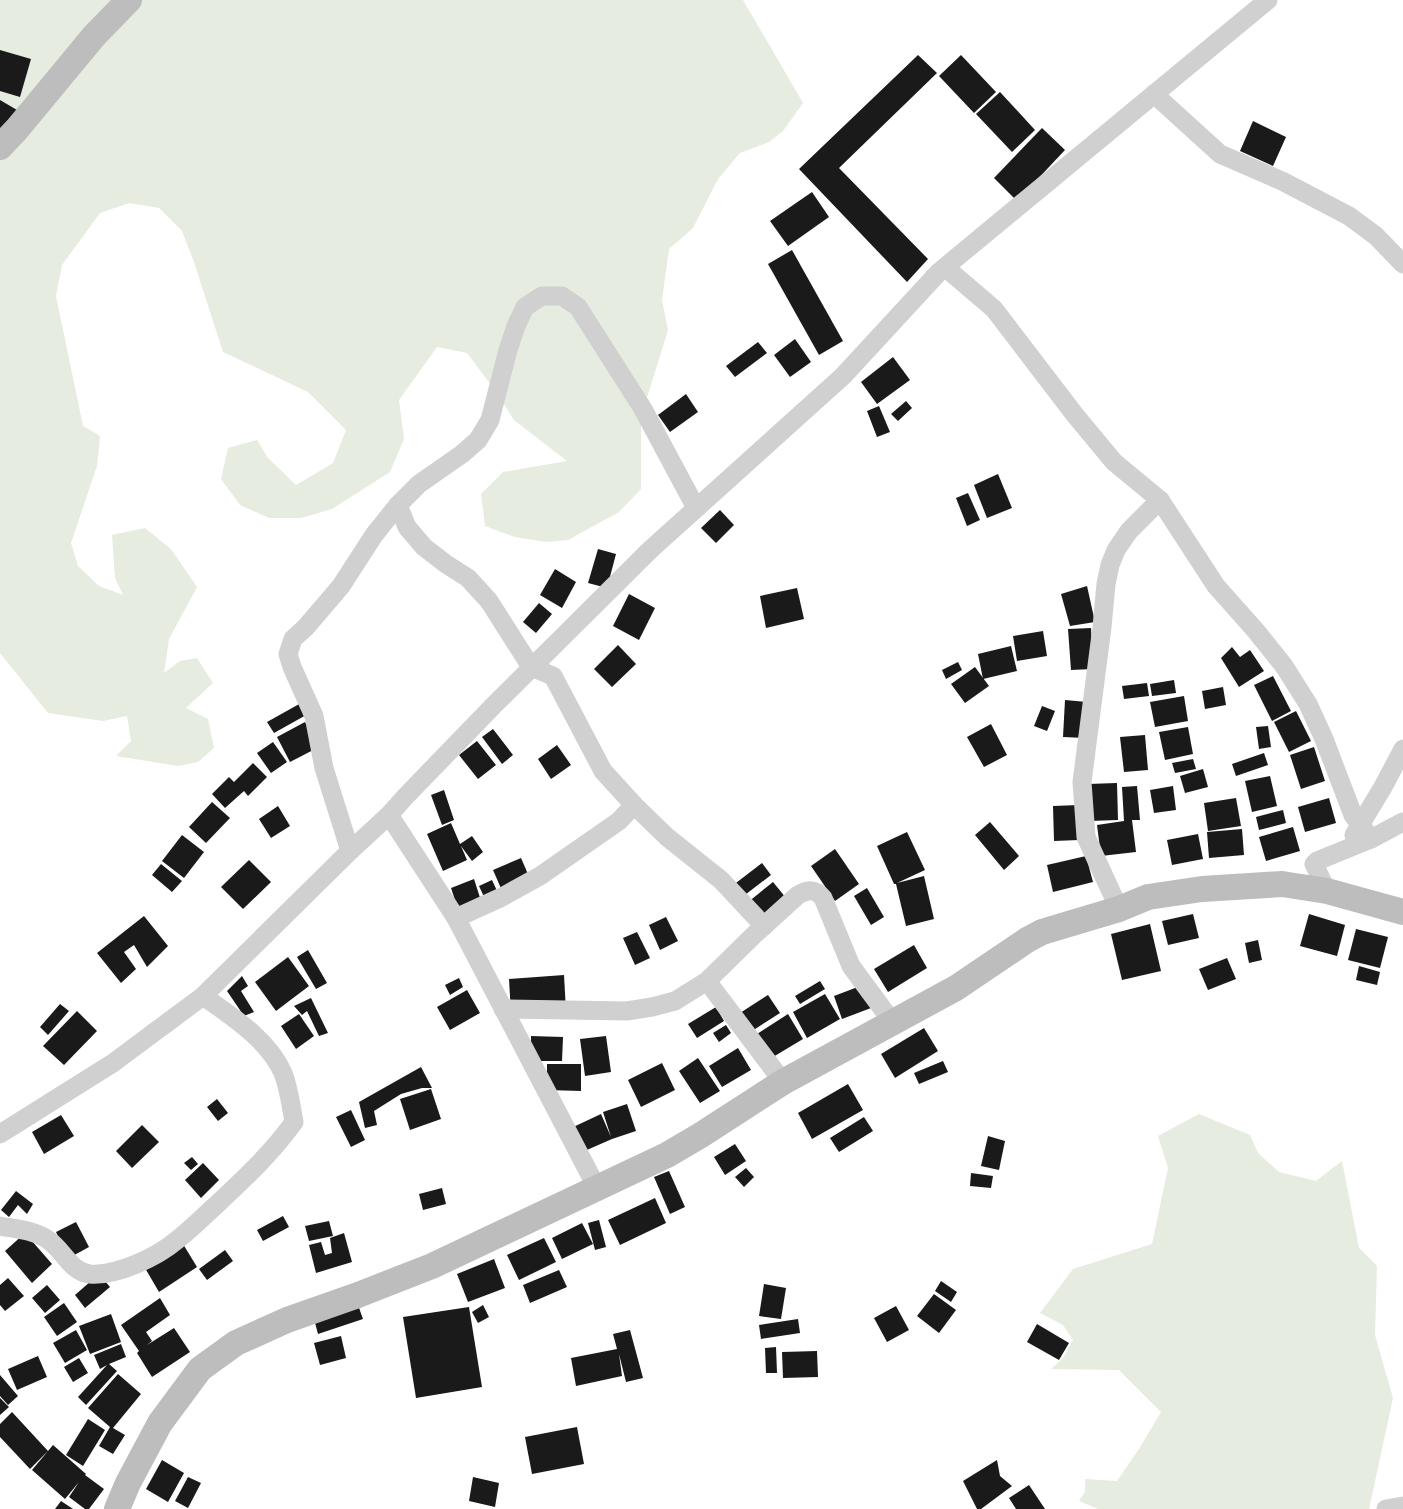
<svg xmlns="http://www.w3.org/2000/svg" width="1403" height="1509" viewBox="0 0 1403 1509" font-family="Signika,sans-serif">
	<rect width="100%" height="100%" fill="#fff"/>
	<g fill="#e6ecdf">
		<polygon points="0,0 743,0 803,103 783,131 769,142 740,153 718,179 693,228 669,249 662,300 668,330 641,417 641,489 619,512 568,540 546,542 515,537 485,526 481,494 503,472 567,461 514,420 497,393 467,353 437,347 399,400 404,439 390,472 332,509 301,518 269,518 240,505 221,479 228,448 257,440 268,458 296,485 333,463 346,430 308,392 223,352 194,262 182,231 159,208 129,203 100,213 62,265 56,296 83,426 100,436 97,466 71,543 78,566 99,586 123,595 115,578 112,535 145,528 171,549 197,587 169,639 164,673 180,661 197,658 213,683 186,708 208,719 214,748 198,762 178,766 116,756 131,741 127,716 103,721 48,713 0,653"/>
		<polygon points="1199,1114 1250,1135 1258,1153 1279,1172 1316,1181 1342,1161 1359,1248 1377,1266 1375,1335 1393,1398 1369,1509 1098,1509 1079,1501 1085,1492 1085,1479 1117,1481 1139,1449 1161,1412 1119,1370 1051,1369 1063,1358 1073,1340 1063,1325 1040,1313 1073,1269 1152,1244 1168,1168 1158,1136"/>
	</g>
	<g fill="#1a1a1a">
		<polygon points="0,50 31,59 20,97 0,91"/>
		<polygon points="918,55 937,73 839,168 928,259 907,282 799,169"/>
		<polygon points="961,55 996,92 974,113 939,76"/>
		<polygon points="1000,92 1035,130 1012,152 976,114"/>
		<polygon points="0,100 17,110 0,138"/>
		<polygon points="1253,121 1286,137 1273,166 1240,151"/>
		<polygon points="1042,128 1065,150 1017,201 994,178"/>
		<polygon points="812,192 829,217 788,246 770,221"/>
		<polygon points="792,250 843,341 819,355 768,264"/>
		<polygon points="795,339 811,362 790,377 774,355"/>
		<polygon points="758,342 767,353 735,377 726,366"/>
		<polygon points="893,357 910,380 877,404 861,382"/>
		<polygon points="686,394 698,412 670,432 658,415"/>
		<polygon points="906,401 912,408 898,421 891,414"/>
		<polygon points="879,406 890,432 877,437 867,411"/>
		<polygon points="998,474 1012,508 987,518 974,485"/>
		<polygon points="968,493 980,520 967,526 956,498"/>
		<polygon points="720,510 734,525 716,543 701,528"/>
		<polygon points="598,549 616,554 607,588 588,583"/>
		<polygon points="555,569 576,582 562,608 540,595"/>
		<polygon points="1087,586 1095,622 1070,626 1061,594"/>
		<polygon points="797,588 804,619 766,628 760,596"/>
		<polygon points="629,594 655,608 639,640 613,626"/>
		<polygon points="539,603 552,614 536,633 523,622"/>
		<polygon points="1091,628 1093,669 1071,670 1068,629"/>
		<polygon points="1043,631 1047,656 1017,661 1013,636"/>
		<polygon points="618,645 636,664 612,687 594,669"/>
		<polygon points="1011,646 1017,671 983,679 978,654"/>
		<polygon points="1232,647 1240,657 1250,650 1264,671 1239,687 1221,658"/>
		<polygon points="958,662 962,670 946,679 942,670"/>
		<polygon points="975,667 989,686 965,703 951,684"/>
		<polygon points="1273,676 1291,711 1272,721 1254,685"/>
		<polygon points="1174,680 1176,693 1152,696 1150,684"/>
		<polygon points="1147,683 1149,696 1124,699 1122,686"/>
		<polygon points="1223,687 1226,705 1205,709 1202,691"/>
		<polygon points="1184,696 1188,721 1155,727 1150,702"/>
		<polygon points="1065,700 1087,702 1085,738 1063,737"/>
		<polygon points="301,703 308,714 274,733 267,722"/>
		<polygon points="1042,706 1055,711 1047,731 1034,726"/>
		<polygon points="1296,711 1311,741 1289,752 1274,722"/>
		<polygon points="305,722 319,747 290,762 277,737"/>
		<polygon points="991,724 1007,755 984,767 967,737"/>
		<polygon points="1268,726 1271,747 1259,749 1256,727"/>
		<polygon points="1188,727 1193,754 1165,760 1159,732"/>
		<polygon points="493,729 513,755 502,764 482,737"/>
		<polygon points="1145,735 1148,770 1124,772 1120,737"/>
		<polygon points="477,741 496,765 478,779 459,755"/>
		<polygon points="273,742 287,762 271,773 257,753"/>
		<polygon points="557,745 571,765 551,779 538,759"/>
		<polygon points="1314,747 1325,781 1301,789 1290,755"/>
		<polygon points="1264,753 1268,765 1236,776 1232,764"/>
		<polygon points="1193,759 1196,769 1175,773 1172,763"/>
		<polygon points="253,763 267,777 248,796 244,791 225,808 212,794 229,777 234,782"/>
		<polygon points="1203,769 1208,787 1185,793 1180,776"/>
		<polygon points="1270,776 1277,806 1252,812 1245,781"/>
		<polygon points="1117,783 1118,820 1089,821 1088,784"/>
		<polygon points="1137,786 1140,820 1132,820 1136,852 1101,856 1097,825 1124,821 1122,787"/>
		<polygon points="1173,786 1176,810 1154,813 1150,790"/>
		<polygon points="444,790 454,820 442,825 431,795"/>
		<polygon points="1236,798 1241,826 1208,831 1204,803"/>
		<polygon points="1329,798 1336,823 1305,832 1298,807"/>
		<polygon points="212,802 230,818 206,843 189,827"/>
		<polygon points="1079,805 1079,840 1054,841 1053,806"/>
		<polygon points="278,806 290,826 271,838 259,819"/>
		<polygon points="1283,810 1286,823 1259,830 1256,817"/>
		<polygon points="990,822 1019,856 1004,870 975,835"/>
		<polygon points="451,823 460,844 472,836 483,852 472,861 461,846 467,860 443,871 427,834"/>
		<polygon points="1293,827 1300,851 1266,861 1259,837"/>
		<polygon points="1242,829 1244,855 1209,858 1207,832"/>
		<polygon points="907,832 925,870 897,883 924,876 934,919 906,926 896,884 894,884 877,846"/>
		<polygon points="1198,834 1203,859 1172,865 1167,840"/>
		<polygon points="182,835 204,852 184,878 162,861"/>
		<polygon points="835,849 859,884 835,901 811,866"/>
		<polygon points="1086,856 1093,882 1053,892 1047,865"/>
		<polygon points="521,858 531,881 503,893 493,870"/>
		<polygon points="249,860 271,882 243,909 221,887"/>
		<polygon points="762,863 771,875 741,898 732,886"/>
		<polygon points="161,864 182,881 172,892 152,875"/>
		<polygon points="474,879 483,907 460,915 451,888"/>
		<polygon points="492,880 504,906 491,912 479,886"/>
		<polygon points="773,882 791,904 760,929 742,907"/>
		<polygon points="867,888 884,917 871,925 854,896"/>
		<polygon points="1193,914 1199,938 1168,945 1162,921"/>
		<polygon points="1309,914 1345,925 1337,956 1300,946"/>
		<polygon points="144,916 168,946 147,967 134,945 124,952 136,969 121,983 97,953"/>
		<polygon points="666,917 678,941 660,950 649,925"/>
		<polygon points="1150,924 1161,971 1122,980 1111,934"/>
		<polygon points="1356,929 1388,937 1380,968 1348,960"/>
		<polygon points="637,932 650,958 635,965 623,938"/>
		<polygon points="1258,940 1262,960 1249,963 1245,943"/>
		<polygon points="914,945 927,968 888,992 874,969"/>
		<polygon points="308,950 327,983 316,989 297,957"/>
		<polygon points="288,957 309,986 276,1011 255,982"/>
		<polygon points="1227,958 1236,979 1208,990 1199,969"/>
		<polygon points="1359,966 1380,972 1377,985 1356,980"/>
		<polygon points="564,975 566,1011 511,1014 509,979"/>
		<polygon points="242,976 248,986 241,991 254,1012 244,1016 227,991"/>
		<polygon points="459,978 463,987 450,995 445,985"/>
		<polygon points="820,981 825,989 800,1004 795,996"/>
		<polygon points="863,985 871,1008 842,1019 834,996"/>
		<polygon points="467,990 480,1013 450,1030 437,1007"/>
		<polygon points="825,994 840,1019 807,1038 793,1012"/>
		<polygon points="768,995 780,1013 752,1031 740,1013"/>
		<polygon points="311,998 328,1033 319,1036 307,1011 302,1015 294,1006"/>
		<polygon points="60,1004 69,1011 48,1035 40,1027"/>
		<polygon points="716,1007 724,1021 697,1038 688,1024"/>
		<polygon points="77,1011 97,1031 64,1065 43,1046"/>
		<polygon points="299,1014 314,1036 296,1049 281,1026"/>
		<polygon points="788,1014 803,1039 768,1060 754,1036"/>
		<polygon points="726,1025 731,1033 719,1042 713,1033"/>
		<polygon points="924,1028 938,1051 895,1078 881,1054"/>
		<polygon points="531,1036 563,1037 562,1061 531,1061"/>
		<polygon points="606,1036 611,1072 585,1076 580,1039"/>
		<polygon points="738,1048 751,1070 722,1087 709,1066"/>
		<polygon points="698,1058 720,1091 700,1103 679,1071"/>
		<polygon points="943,1061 948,1072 919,1084 914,1073"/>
		<polygon points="662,1063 675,1090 641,1107 628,1080"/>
		<polygon points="547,1064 581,1064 581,1091 547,1090"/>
		<polygon points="421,1067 432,1088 422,1088 401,1094 374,1111 377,1125 365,1128 359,1102"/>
		<polygon points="848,1084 863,1110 812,1139 798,1113"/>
		<polygon points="431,1089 441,1119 410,1130 400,1099"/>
		<polygon points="217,1099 228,1113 218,1121 207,1107"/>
		<polygon points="627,1104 636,1131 612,1139 580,1153 569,1129 601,1114 611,1137 603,1112"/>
		<polygon points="351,1110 365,1140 351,1147 336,1117"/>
		<polygon points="61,1115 74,1136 44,1154 32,1132"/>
		<polygon points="864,1117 873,1131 839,1152 830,1138"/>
		<polygon points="142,1125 159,1142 132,1168 116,1151"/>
		<polygon points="988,1136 1005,1141 999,1170 981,1166"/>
		<polygon points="735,1144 746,1161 725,1175 714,1157"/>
		<polygon points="192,1157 198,1164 191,1170 184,1163"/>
		<polygon points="203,1163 219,1180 201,1198 185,1180"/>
		<polygon points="746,1168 754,1177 744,1187 735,1177"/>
		<polygon points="669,1171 685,1207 670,1214 654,1177"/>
		<polygon points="971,1173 993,1176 991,1188 970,1186"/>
		<polygon points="442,1188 446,1204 423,1210 419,1194"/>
		<polygon points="16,1191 33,1204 27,1214 18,1205 9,1217 1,1210"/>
		<polygon points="655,1198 666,1223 620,1245 608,1220"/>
		<polygon points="283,1216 289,1227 263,1241 257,1230"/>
		<polygon points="599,1220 606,1247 595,1250 588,1223"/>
		<polygon points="329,1221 333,1236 309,1241 305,1226"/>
		<polygon points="76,1222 89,1247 69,1258 56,1232"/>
		<polygon points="582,1223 593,1244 562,1259 552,1238"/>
		<polygon points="25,1233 52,1264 32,1283 5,1251"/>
		<polygon points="344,1233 352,1262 316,1273 309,1245 321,1242 325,1255 332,1253 330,1238"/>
		<polygon points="544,1238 556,1262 519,1280 507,1255"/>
		<polygon points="183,1244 197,1267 159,1292 145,1268"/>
		<polygon points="225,1250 233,1261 207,1280 199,1269"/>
		<polygon points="494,1259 505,1288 468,1302 457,1274"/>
		<polygon points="559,1270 567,1287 530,1303 523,1285"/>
		<polygon points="99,1274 110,1287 85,1308 75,1295"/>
		<polygon points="8,1278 24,1296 5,1311 0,1305 0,1285"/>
		<polygon points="941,1281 957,1292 951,1302 935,1291"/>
		<polygon points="764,1284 786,1288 781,1319 759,1316"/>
		<polygon points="47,1285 60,1300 45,1313 32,1298"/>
		<polygon points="934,1294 956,1310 939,1333 917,1316"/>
		<polygon points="160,1298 170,1315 146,1332 152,1341 147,1345 174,1328 190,1352 152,1377 137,1353 139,1351 121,1325"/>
		<polygon points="64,1303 77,1322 57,1336 44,1317"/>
		<polygon points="358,1305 363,1319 318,1334 314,1319"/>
		<polygon points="483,1305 489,1317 478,1323 472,1312"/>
		<polygon points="896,1306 909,1330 887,1342 874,1318"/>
		<polygon points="469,1307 482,1387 416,1398 403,1317"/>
		<polygon points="111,1314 121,1342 90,1354 79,1326"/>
		<polygon points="798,1319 800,1333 761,1339 759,1325"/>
		<polygon points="1037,1324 1069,1343 1059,1360 1027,1342"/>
		<polygon points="76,1330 87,1350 65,1363 53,1343"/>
		<polygon points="630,1330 643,1378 626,1382 619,1354 622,1376 576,1386 571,1358 617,1349 613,1334"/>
		<polygon points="341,1336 346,1358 320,1365 314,1343"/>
		<polygon points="121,1344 126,1357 109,1364 117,1371 86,1405 78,1397 107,1365 100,1369 94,1355"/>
		<polygon points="776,1347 777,1373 766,1373 765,1348"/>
		<polygon points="817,1351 818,1377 783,1378 782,1352"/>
		<polygon points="38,1356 47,1377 17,1390 8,1369"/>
		<polygon points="79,1358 88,1373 73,1382 64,1367"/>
		<polygon points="118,1374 141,1394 113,1428 125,1435 113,1454 99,1446 110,1427 88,1408"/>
		<polygon points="0,1375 18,1396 8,1405 0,1396"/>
		<polygon points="0,1398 9,1407 0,1415"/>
		<polygon points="12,1412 48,1451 53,1445 86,1474 85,1475 104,1489 89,1509 85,1509 69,1497 79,1482 65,1499 32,1470 48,1451 30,1469 0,1437 0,1424"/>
		<polygon points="88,1419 105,1430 83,1466 66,1455"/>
		<polygon points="577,1427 584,1464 532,1474 525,1437"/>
		<polygon points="162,1460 184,1473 168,1502 146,1489"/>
		<polygon points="997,1460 1000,1476 1012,1486 981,1509 977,1509 963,1481"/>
		<polygon points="188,1477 201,1483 188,1508 175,1501"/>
		<polygon points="473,1477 499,1483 495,1507 469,1501"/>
		<polygon points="1029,1485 1045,1509 1016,1509 1009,1498"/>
		<polygon points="61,1501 73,1509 55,1509"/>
	</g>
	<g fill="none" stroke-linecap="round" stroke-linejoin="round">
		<g stroke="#d0d0d0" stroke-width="19">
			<polyline points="1154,94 1220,154 1282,181 1349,216 1376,236 1403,264"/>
			<polyline points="946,268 994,309 1075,415 1114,462 1160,500 1216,586 1256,631 1284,666 1308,704 1324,739 1353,815 1371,839"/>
			<polyline points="398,505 407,527 424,547 446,564 468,578 489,601 531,667 553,676 603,771 634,805 667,837 721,880 764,926"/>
			<polyline points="389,815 456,918 597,1188"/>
			<polyline points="1354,835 1383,787 1403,749"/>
			<polyline points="350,851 324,768 314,716 292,667 288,654 293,639 306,627 341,586 374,535 398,505 419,484 462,454 478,440 490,420 508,350 516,326 525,307 542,296 562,296 578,307 643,409 696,508"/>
			<polyline points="1327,891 1314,864 1317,861 1371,839 1403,822"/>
			<polyline points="1119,909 1086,837 1082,782 1102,627 1106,584 1110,565 1116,550 1129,531 1160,500"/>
			<polyline points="456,918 502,897 540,876 619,821 634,805"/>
			<polyline points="707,981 783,1082"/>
			<path d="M 503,1009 L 627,1011 L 652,1007 L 675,1001 L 707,981 L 755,934 L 798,895 C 809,889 815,889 823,898 L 851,966 L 893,1023"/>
			<polyline points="0,1134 113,1063 203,996 350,851 389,815 405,797 494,705 650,550 843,376 939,272 1268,0"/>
			<path d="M 0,1226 C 16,1229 33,1230 47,1239 C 63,1249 70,1272 90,1274 C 117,1276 157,1257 177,1240 C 190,1230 202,1218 214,1207 C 243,1180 271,1154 294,1122 C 291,1106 289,1088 283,1073 C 268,1039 231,1016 203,996"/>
			<polyline points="1386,1509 1403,1506"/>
		</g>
		<g stroke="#bdbdbd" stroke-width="26">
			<polyline points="0,147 17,129 94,36 129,0"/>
			<polyline points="117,1509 128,1483 160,1423 200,1369 236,1343 287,1320 358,1295 432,1266 667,1155 701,1135 783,1082 956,988 1027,940 1042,932 1119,909 1148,897 1202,889 1282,884 1327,891 1403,912"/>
		</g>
	</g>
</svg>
